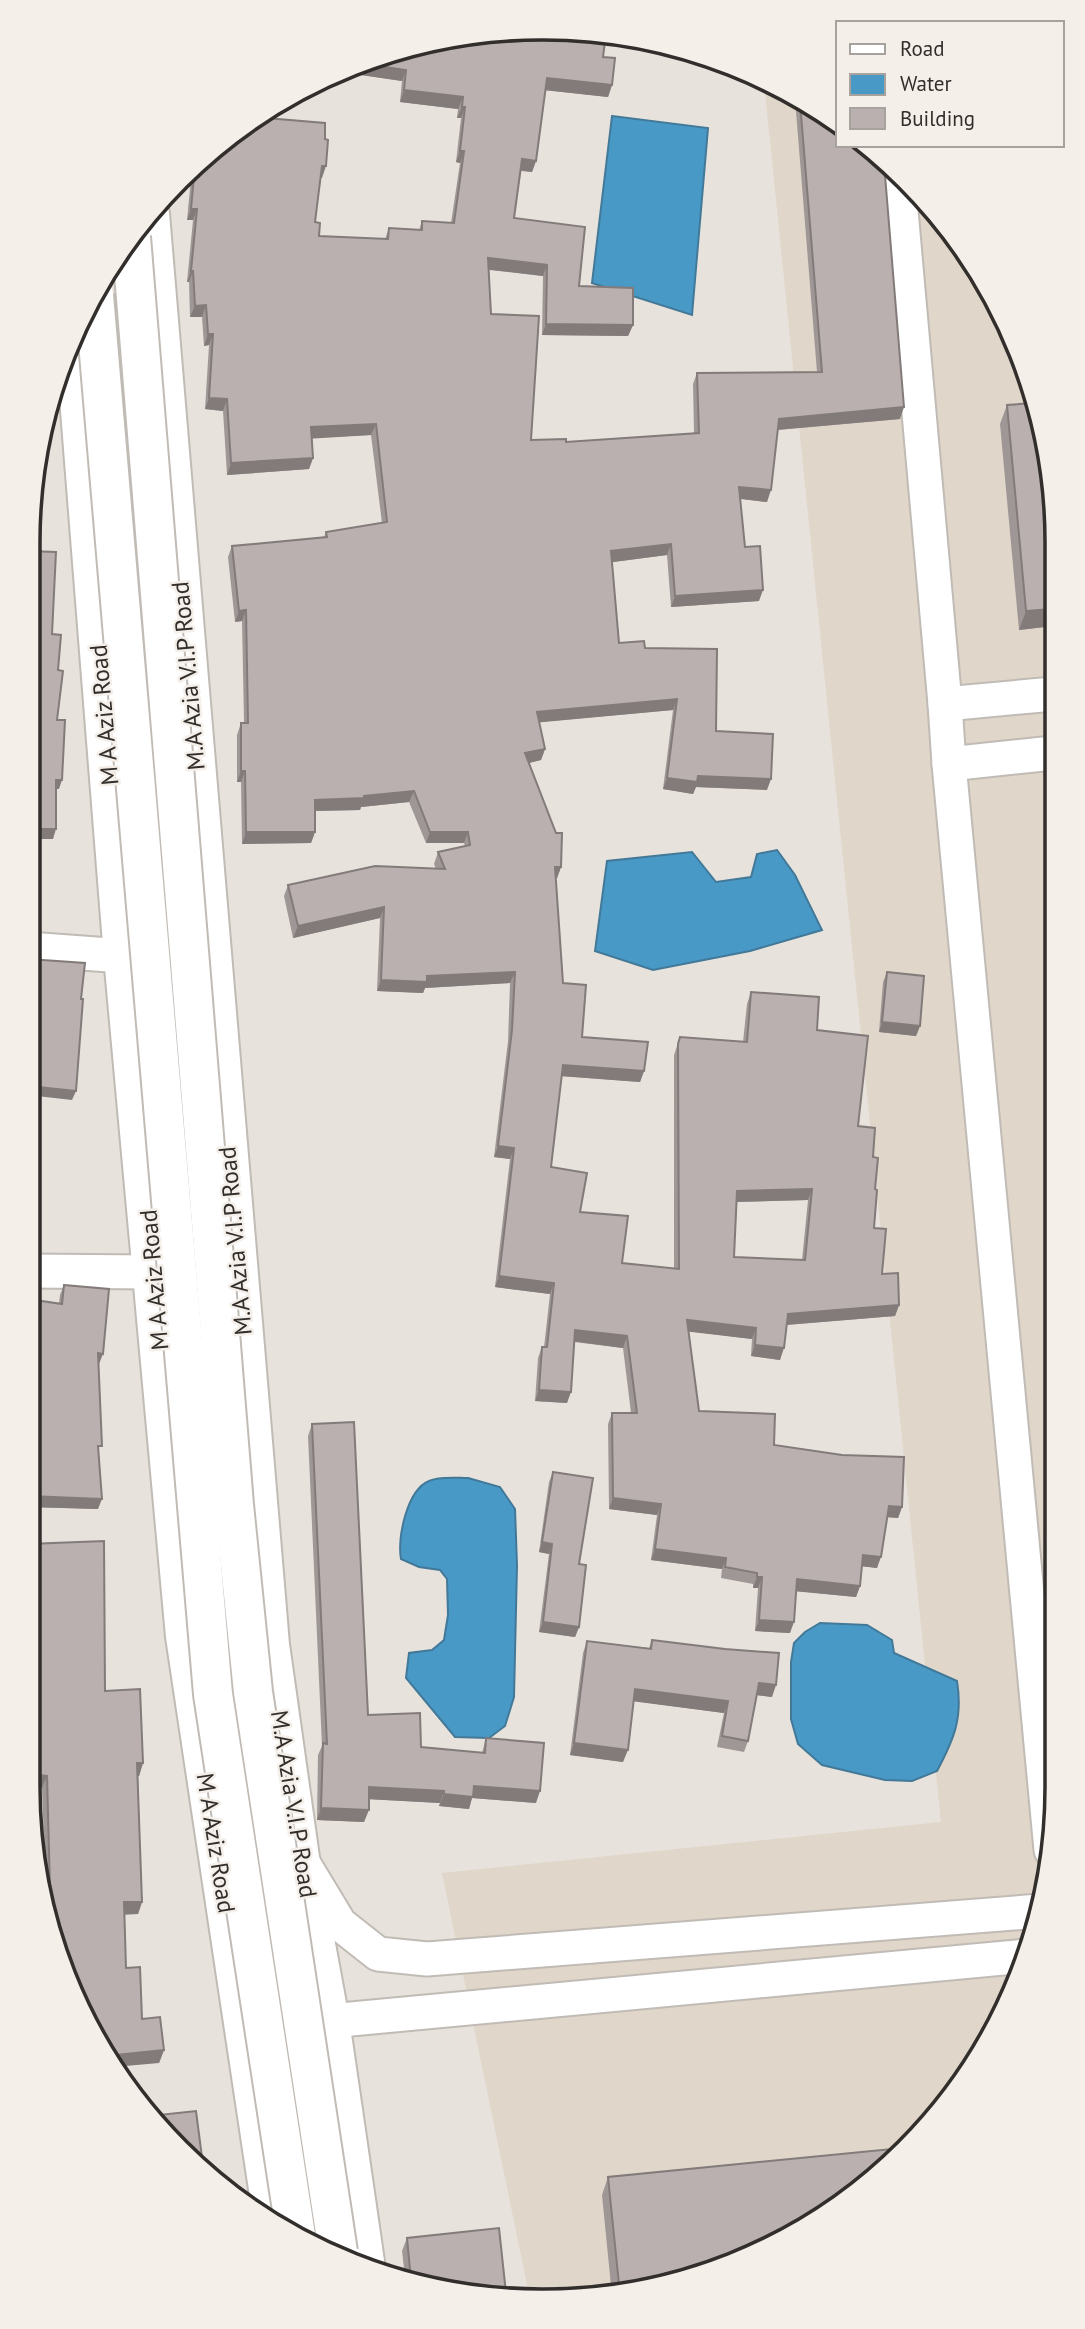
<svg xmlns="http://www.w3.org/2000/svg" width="1085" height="2329" viewBox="0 0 1085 2329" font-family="'PT Sans',sans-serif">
	<rect width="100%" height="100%" fill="#e8e2dc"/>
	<polygon fill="#e0d6ca" points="764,82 838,124 838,145 867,145 950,229 1018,345 1053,475 1057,1787 1047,1887 1018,1983 929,2126 799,2232 707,2274 610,2297 529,2294 442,1873 941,1822"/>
	<g fill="#4999c7" stroke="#427998" stroke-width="2">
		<polygon points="612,116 708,128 692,315 592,283"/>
		<polygon points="777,850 795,875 822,930 750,951 653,970 595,951 607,861 692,852 716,882 751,877 757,854"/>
		<path d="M 468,1478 L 500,1487 L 515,1509 L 517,1565 L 514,1697 L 505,1726 L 489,1738 L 455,1737 L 406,1678 L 409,1653 L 432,1650 L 444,1640 L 448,1615 L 447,1579 L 440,1570 L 419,1567 L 401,1559 C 397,1538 407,1490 429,1481 C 439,1476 457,1478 468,1478 Z"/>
		<path d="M 820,1623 L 867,1625 L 892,1640 L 894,1653 L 957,1681 C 963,1718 954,1739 937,1771 L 912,1781 L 885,1780 L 822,1765 L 798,1744 L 791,1719 L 791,1662 L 794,1643 L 805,1632 Z"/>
	</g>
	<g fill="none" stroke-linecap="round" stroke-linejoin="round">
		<defs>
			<g id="street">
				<polyline points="898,177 945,704 949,764 1051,1850"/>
				<polyline points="945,704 1053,694"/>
				<polyline points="949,764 1053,753"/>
				<polyline points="28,949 123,956"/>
				<polyline points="28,1271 153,1272"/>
				<polyline points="305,1866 340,1924 378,1954 427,1959 1040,1911"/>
				<polyline points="244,2032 330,2021 1026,1956"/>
			</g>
			<g id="primary">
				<polyline points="150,214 270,1645 300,1858 330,2021 365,2262"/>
				<polyline points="74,334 123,956 185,1636 273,2222"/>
			</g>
		</defs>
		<use href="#street" stroke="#c1bbb5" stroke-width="37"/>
		<use href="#primary" stroke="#c1bbb5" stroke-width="42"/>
		<use href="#street" stroke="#fff" stroke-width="33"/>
		<use href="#primary" stroke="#fff" stroke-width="38"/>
		<defs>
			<g id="highway-bridge">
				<polyline points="131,237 234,1505 253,1692 338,2252"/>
				<polyline points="94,295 213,1694 296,2236"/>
			</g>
		</defs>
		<use href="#highway-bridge" stroke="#c1bbb5" stroke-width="42" stroke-linecap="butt"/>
		<use href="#highway-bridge" stroke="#fff" stroke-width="38"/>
	</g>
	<g fill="#9f9796" fill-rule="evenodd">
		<path d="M 442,38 L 603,57 L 612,85 L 608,97 L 545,90 L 536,161 L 532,172 L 521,171 L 514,218 L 579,286 L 633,325 L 628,336 L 542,335 L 543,276 L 489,270 L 491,314 L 531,440 L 566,442 L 694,433 L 693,384 L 697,373 L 817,372 L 795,99 L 838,124 L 900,419 L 778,430 L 767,502 L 740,499 L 745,547 L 759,601 L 671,607 L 667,555 L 612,562 L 619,643 L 645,648 L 767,790 L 696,787 L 693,794 L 663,789 L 673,710 L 539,722 L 545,749 L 541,760 L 528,763 L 561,867 L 557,878 L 555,878 L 563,983 L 582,1037 L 644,1071 L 640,1082 L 562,1076 L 551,1167 L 580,1212 L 622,1263 L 674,1269 L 674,1055 L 680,1037 L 743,1042 L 747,1004 L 751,992 L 817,1030 L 858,1126 L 873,1157 L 875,1189 L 874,1228 L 882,1274 L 899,1305 L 895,1316 L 787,1325 L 780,1360 L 751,1356 L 752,1339 L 688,1331 L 699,1411 L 774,1445 L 902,1507 L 898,1518 L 887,1517 L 877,1568 L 862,1566 L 860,1586 L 856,1597 L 796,1591 L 790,1633 L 755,1631 L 758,1588 L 753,1588 L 753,1584 L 721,1578 L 722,1569 L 651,1560 L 657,1515 L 609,1509 L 608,1424 L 612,1413 L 631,1413 L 623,1348 L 574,1342 L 567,1403 L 535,1401 L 538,1358 L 542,1347 L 544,1347 L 550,1294 L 495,1287 L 510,1159 L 494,1157 L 508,1041 L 510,983 L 425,988 L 423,993 L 377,991 L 380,918 L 293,938 L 284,896 L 288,885 L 436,869 L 434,864 L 438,852 L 465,846 L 464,843 L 426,843 L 409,802 L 361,807 L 360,810 L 315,811 L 315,832 L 311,843 L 242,844 L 241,782 L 237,782 L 237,735 L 241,723 L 244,723 L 242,621 L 235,622 L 228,557 L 232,546 L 324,537 L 326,532 L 382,523 L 371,435 L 311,438 L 313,458 L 309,469 L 227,475 L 223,411 L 205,409 L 209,345 L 204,346 L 202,317 L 190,317 L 189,282 L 187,282 L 193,220 L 187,220 L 192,168 L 254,117 L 322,178 L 321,177 L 315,222 L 319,236 L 385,239 L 389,228 L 419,230 L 422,221 L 451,223 L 460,163 L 456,162 L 461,118 L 457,118 L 458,109 L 400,102 L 402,81 L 361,75 L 363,62 ZM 808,1200 L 802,1260 L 734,1257 L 737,1202 Z"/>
		<polygon points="1007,405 1053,475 1053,626 1019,630 1000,424"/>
		<polygon points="887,972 920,1026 916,1036 879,1032 883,982"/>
		<polygon points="64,1285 99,1364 98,1364 98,1509 28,1507 28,1299 59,1303 60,1295"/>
		<polygon points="312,1424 368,1715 421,1747 482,1753 486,1738 536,1803 472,1798 469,1809 439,1806 440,1803 369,1799 364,1822 317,1820 318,1755 322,1746 308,1436"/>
		<polygon points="553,1472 579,1564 579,1627 575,1637 539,1632 549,1554 539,1552 549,1482"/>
		<polygon points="652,1640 772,1697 757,1695 748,1741 744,1752 717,1747 724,1713 634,1701 623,1762 570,1755 583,1653 587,1641 649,1648"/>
		<polygon points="105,1691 143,1763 139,1776 138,1776 142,1902 138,1914 124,1914 126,1968 142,2019 164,2050 159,2063 55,1952 46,1893 42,1788 28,1787"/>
		<polygon points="608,2177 708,2274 612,2296 602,2195"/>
		<polygon points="407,2238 443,2291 405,2277 402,2251"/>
	</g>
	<g fill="#827b7a">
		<polygon points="365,64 406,70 402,81 361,75"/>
		<polygon points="547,78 612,85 608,97 543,90"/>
		<polygon points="404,90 463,97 458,109 400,102"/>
		<polygon points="462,107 465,107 461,118 457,118"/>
		<polygon points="460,151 464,151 460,163 456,162"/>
		<polygon points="522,159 536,161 532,172 518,170"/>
		<polygon points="322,166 326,166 322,178 318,177"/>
		<polygon points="191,209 197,209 193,220 187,220"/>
		<polygon points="488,258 547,265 543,276 484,269"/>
		<polygon points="191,271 193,271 189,282 187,282"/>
		<polygon points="206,305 202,317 190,317 195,306"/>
		<polygon points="546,324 633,325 628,336 542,335"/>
		<polygon points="208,334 213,334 209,345 204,346"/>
		<polygon points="209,398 227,399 223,411 205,409"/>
		<polygon points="904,407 900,419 775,430 779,419"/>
		<polygon points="376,424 371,435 306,439 311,427"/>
		<polygon points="313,458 309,469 227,475 231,463"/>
		<polygon points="739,487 771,490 767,502 735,498"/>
		<polygon points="33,495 36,496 33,505 32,505"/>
		<polygon points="671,544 667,555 606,563 611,551"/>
		<polygon points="763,590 759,601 671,607 675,596"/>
		<polygon points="1053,609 1053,626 1019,630 1026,611"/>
		<polygon points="246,610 242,621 235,622 239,611"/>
		<polygon points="677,699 673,710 533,723 537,712"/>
		<polygon points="545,749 541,760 521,765 525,753"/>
		<polygon points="241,771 245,771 241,782 237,782"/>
		<polygon points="698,776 771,779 767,790 696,787 693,794 663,789 667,778"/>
		<polygon points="56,780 62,780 59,789 53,789"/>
		<polygon points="414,791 409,802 361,807 360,810 311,811 315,800"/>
		<polygon points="28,829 56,829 53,839 28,839"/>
		<polygon points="246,832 315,832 311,843 242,844"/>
		<polygon points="430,832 468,832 464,843 426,843"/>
		<polygon points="555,867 561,867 557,878 550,878"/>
		<polygon points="384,907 380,918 293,938 298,926"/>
		<polygon points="515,972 510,983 425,988 423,993 377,991 381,980 427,976"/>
		<polygon points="882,1022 920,1026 916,1036 879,1032"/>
		<polygon points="563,1065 644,1071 640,1082 559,1076"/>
		<polygon points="28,1086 76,1091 72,1100 28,1095"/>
		<polygon points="498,1146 514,1148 510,1159 494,1157"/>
		<polygon points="812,1189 808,1200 733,1202 737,1191"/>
		<polygon points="499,1276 554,1283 550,1294 495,1287"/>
		<polygon points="899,1305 895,1316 784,1325 788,1314"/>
		<polygon points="687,1320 756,1328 752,1339 683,1331"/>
		<polygon points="575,1330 627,1336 623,1348 571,1341"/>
		<polygon points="755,1345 784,1348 780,1360 751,1356"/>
		<polygon points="98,1353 103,1354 99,1364 94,1364"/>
		<polygon points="539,1390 571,1392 567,1403 535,1401"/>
		<polygon points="28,1496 102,1499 98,1509 28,1507"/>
		<polygon points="613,1498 661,1504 657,1515 609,1509"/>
		<polygon points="889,1506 902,1507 898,1518 885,1517"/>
		<polygon points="542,1542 552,1544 549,1554 539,1552"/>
		<polygon points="655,1549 726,1558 722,1569 651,1560"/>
		<polygon points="863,1555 881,1557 877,1568 859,1566"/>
		<polygon points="757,1577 762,1577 758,1588 753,1588"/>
		<polygon points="797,1579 860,1586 856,1597 793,1591"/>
		<polygon points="759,1620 794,1622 790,1633 755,1631"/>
		<polygon points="543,1622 579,1627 575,1637 539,1632"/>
		<polygon points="759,1683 776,1685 772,1697 755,1695"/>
		<polygon points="635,1689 728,1701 724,1713 631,1701"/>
		<polygon points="574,1743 628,1750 623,1762 570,1755"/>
		<polygon points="137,1763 143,1763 139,1776 133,1776"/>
		<polygon points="28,1774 47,1776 42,1788 28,1787"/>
		<polygon points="474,1786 540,1791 536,1803 472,1798 469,1809 439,1806 444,1794"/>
		<polygon points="369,1787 444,1791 440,1803 365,1799"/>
		<polygon points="321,1808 369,1810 364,1822 317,1820"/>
		<polygon points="124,1902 142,1902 138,1914 119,1915"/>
		<polygon points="164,2050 159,2063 114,2067 106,2056"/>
	</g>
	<g fill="#b9b0af" stroke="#827b7a" stroke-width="2" fill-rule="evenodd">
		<path d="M 542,28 L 606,34 L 603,57 L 615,58 L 612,85 L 547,78 L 536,161 L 522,159 L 514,218 L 585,227 L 579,286 L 633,288 L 633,325 L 546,324 L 547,265 L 488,258 L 491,314 L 539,316 L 531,440 L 566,439 L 566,442 L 699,433 L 697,373 L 822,372 L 800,102 L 838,124 L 838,145 L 867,145 L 884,163 L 904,407 L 779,419 L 771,490 L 739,487 L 745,547 L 760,546 L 763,590 L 675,596 L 671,544 L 611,551 L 619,643 L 644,641 L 645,648 L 717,649 L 716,731 L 773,734 L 771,779 L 698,776 L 697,782 L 667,778 L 677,699 L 537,712 L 545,749 L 525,753 L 556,833 L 562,833 L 561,867 L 555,867 L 563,983 L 586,985 L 582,1037 L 648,1042 L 644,1071 L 563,1065 L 551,1167 L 587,1173 L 580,1212 L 628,1216 L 622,1263 L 679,1269 L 678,1044 L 680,1037 L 747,1042 L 751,992 L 819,997 L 817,1030 L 868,1036 L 858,1126 L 875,1128 L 873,1157 L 878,1158 L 875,1189 L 877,1190 L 874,1228 L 886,1229 L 882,1274 L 898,1273 L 899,1305 L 788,1314 L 784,1348 L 755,1345 L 756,1328 L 687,1320 L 699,1411 L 775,1414 L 774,1445 L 842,1455 L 904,1457 L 902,1507 L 889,1506 L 881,1557 L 863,1555 L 860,1586 L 797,1579 L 794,1622 L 759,1620 L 762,1577 L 757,1577 L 757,1573 L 725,1567 L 726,1558 L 655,1549 L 661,1504 L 613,1498 L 612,1413 L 637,1413 L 627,1336 L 575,1330 L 571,1392 L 539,1390 L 542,1347 L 547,1347 L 554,1283 L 499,1276 L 514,1148 L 498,1146 L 512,1030 L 515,972 L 427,976 L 427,982 L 381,980 L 384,907 L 298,926 L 288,885 L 375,866 L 445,869 L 438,852 L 470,845 L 468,832 L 430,832 L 414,791 L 364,796 L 364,798 L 315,800 L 315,832 L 246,832 L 245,771 L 241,771 L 241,723 L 248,723 L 246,610 L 239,611 L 232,546 L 327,537 L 326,532 L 387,522 L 376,424 L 311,427 L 313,458 L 231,463 L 227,399 L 209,398 L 213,334 L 208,334 L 206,305 L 195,306 L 193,271 L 191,271 L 197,209 L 191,209 L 195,165 L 254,117 L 325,123 L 325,139 L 328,140 L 326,166 L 322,166 L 315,222 L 320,223 L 319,236 L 388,239 L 389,228 L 422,230 L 422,221 L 454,223 L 464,151 L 460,151 L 465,107 L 462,107 L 463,97 L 404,90 L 406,70 L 365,64 L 365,61 L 442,38 ZM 812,1189 L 805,1260 L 734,1257 L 737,1191 Z"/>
		<polygon points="1033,403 1053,475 1053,609 1026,611 1007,405"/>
		<polygon points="38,441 36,496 33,495 38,442"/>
		<polygon points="28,551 56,552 52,634 61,635 58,670 63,671 57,720 65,720 62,780 56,780 56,829 28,829"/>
		<polygon points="28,959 85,963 81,999 83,999 76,1091 28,1086"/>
		<polygon points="887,972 924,976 920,1026 882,1022"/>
		<polygon points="64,1285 109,1289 103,1354 98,1353 102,1446 98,1446 102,1499 28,1496 28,1299 62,1304"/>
		<polygon points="354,1422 368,1715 420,1713 421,1747 485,1753 486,1738 544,1743 540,1791 474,1786 473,1797 444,1794 444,1791 369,1787 369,1810 321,1808 323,1743 327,1744 312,1424"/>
		<polygon points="553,1472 593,1478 579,1564 586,1565 579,1627 543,1622 552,1544 542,1542"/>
		<polygon points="104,1541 105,1691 140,1689 143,1763 137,1763 142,1902 124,1902 126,1968 140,1967 142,2019 160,2017 164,2050 106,2056 97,2043 55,1952 51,1925 47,1776 28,1774 28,1544"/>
		<polygon points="652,1640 725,1649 779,1653 776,1685 759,1683 748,1741 722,1736 728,1701 635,1689 628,1750 574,1743 587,1641 651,1649"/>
		<polygon points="196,2111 203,2165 155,2125 149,2116"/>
		<polygon points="902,2148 799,2232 708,2274 620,2294 608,2177"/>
		<polygon points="499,2228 506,2293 443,2291 411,2280 407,2238"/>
	</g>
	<g text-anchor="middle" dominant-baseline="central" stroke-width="5" stroke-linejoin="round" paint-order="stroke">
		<g font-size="24" fill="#312e2c" stroke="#f5efe9">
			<text transform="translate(188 676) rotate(-95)">M.A Azia V.I.P Road</text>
			<text transform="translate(104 715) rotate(-95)">M A Aziz Road</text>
			<text transform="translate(235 1241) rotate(-95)">M.A Azia V.I.P Road</text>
			<text transform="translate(154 1280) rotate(-95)">M A Aziz Road</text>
			<text transform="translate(294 1804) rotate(81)">M.A Azia V.I.P Road</text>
			<text transform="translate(216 1843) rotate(81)">M A Aziz Road</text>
		</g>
	</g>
	<path d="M0 0H1085V2329H0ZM542 40H543A502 502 0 0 1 1045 542V1787A502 502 0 0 1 543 2289H542A502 502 0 0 1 40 1787V542A502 502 0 0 1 542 40Z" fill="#f5efe9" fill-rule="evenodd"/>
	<path fill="none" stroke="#312e2c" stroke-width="3.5" d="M542 40H543A502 502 0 0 1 1045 542V1787A502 502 0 0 1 543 2289H542A502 502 0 0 1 40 1787V542A502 502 0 0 1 542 40Z"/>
	<rect x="836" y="21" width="228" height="126" fill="#f5efe9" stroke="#a7a29d" stroke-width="2"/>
	<rect x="850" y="44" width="35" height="10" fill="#ffffff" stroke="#a7a29d" stroke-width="2"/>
	<text x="900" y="56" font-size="21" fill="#312e2c">Road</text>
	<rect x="850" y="74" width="35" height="21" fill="#4999c7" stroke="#a7a29d" stroke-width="2"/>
	<text x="900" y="91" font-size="21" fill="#312e2c">Water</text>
	<rect x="850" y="108" width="35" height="21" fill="#b9b0af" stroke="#a7a29d" stroke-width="2"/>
	<text x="900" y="126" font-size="21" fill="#312e2c">Building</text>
</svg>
